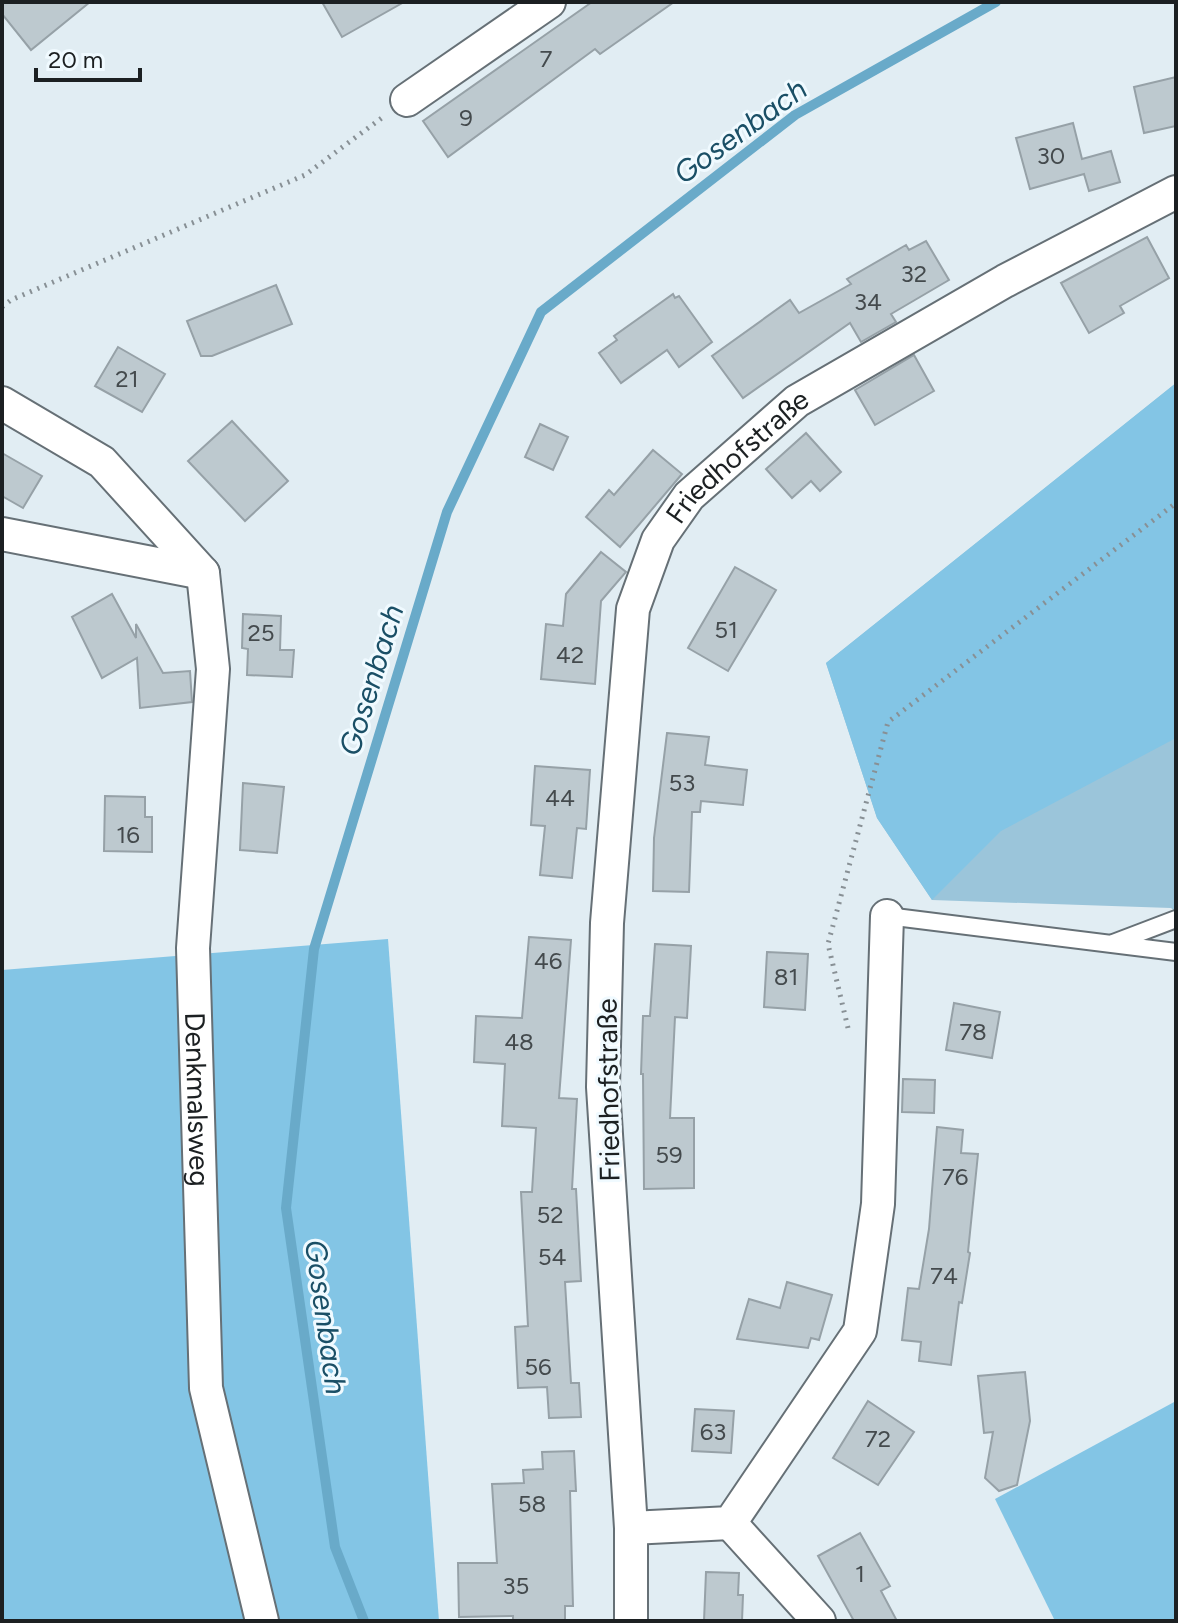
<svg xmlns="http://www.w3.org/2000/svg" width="1178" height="1623" viewBox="0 0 1178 1623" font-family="Figtree,sans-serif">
	<rect width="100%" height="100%" fill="#e1edf3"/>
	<polygon fill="#9bc5da" points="1176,383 1176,912 1171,908 932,900 877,818 826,663"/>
	<g fill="#83c5e5">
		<polygon points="1176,383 1176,738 1001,831 932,900 877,818 826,663"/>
		<polygon points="388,939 439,1621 2,1621 2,970"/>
		<polygon points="1176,1401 1176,1621 1055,1621 995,1499"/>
	</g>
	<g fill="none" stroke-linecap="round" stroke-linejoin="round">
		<polyline stroke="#69aac9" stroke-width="10" points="364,1621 335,1547 286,1208 314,949 447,512 541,312 795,115 996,2"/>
	</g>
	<g fill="#bdc9cf" stroke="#96a1a7" stroke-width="2">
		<polygon points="2,2 90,2 31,50 2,14"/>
		<polygon points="322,2 404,2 342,37"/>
		<polygon points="592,2 674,2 600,54 595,49 448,157 423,121"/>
		<polygon points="1176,77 1176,126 1144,133 1134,87"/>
		<polygon points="1073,123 1082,159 1111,151 1120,182 1089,191 1084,174 1030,189 1016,138"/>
		<polygon points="1147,237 1169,278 1120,306 1124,313 1089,333 1061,283"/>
		<polygon points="926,241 949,280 891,314 896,322 861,342 850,323 743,398 712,356 790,300 799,313 851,284 847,279 906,245 909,250"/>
		<polygon points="276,285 292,324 212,356 201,356 187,321"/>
		<polygon points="673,294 675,298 679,296 712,342 679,367 667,350 621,383 599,353 617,340 614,336"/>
		<polygon points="118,347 165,374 142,412 95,386"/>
		<polygon points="914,355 934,391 875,425 855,390"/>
		<polygon points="232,421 288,481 245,521 188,461"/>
		<polygon points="540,424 568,437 553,470 525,457"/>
		<polygon points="806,433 841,472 820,491 811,481 792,498 766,469"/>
		<polygon points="653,450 682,474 620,547 586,517 609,490 614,495"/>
		<polygon points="2,453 42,476 23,508 2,496"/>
		<polygon points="601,552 626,572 601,601 595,684 541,679 546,624 563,626 566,594"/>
		<polygon points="735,567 776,590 728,671 688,648"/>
		<polygon points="112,594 136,638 136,624 163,673 190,671 192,702 140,708 137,658 102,678 72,617"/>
		<polygon points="243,614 281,616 280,650 294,650 292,677 247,675 248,649 242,648"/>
		<polygon points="667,733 709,737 705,765 747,770 743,805 701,801 700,812 692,812 689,892 653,891 654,838"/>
		<polygon points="535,766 590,770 586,829 577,828 572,878 540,875 545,826 531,825"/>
		<polygon points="243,783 284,787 277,853 240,850"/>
		<polygon points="105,796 145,797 145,817 152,817 152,852 104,851"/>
		<polygon points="529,937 571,940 559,1098 577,1099 572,1189 576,1189 581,1281 565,1282 571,1383 579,1383 581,1417 549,1418 547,1387 518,1388 515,1327 528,1326 521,1192 532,1192 536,1128 502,1126 505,1064 474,1062 476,1016 522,1018"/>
		<polygon points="655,944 691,946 687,1018 675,1017 670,1118 694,1118 694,1188 644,1189 643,1074 641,1074 643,1016 650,1016"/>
		<polygon points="767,952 808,954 805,1010 764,1007"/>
		<polygon points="954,1003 1000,1012 992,1058 946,1050"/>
		<polygon points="903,1079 935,1080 934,1113 902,1112"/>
		<polygon points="937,1127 963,1130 961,1153 978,1154 968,1252 970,1253 962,1303 959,1302 951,1365 919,1361 921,1342 902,1340 908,1288 919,1289 929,1229"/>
		<polygon points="787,1282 832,1295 819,1340 811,1338 808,1348 737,1339 749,1299 780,1308"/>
		<polygon points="1025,1372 1030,1421 1017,1485 999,1491 985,1478 993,1432 984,1433 978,1376"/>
		<polygon points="868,1401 914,1432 878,1485 833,1458"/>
		<polygon points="695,1409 734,1411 731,1453 692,1451"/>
		<polygon points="574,1451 576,1491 570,1491 573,1606 565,1606 565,1621 513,1621 513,1616 459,1617 458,1563 497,1563 492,1484 524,1483 523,1470 543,1469 542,1452"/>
		<polygon points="860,1533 890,1586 881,1591 897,1621 854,1621 818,1556"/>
		<polygon points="706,1572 739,1573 738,1595 743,1595 742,1621 704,1621"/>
	</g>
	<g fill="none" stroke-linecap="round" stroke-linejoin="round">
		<defs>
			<g id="lane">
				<polyline points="887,916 1176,952"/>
				<polyline points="1113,943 1176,919"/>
			</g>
			<g id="street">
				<polyline points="407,100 549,2"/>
				<path id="s1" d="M 2,403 L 102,462 L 203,573 L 213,669 L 193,948 L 206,1388 L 262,1621"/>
				<polyline points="2,534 203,573"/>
				<path id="s2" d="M 887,916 L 878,1204 L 860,1331 L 730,1523 L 631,1528 L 603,1087 L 607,923 L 633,609 L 658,540 L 689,496 L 797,401 L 1005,281 L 1176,192"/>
				<polyline points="730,1523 819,1621"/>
				<polyline points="631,1621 631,1528"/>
			</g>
		</defs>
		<use href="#lane" stroke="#667076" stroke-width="20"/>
		<use href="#street" stroke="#667076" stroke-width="36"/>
		<g stroke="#889095" stroke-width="5" stroke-dasharray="2 6" stroke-linecap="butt">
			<polyline points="2,307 11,300 305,175 383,117"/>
			<polyline points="848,1028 828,944 888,722 1176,503"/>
		</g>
		<use href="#lane" stroke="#fff" stroke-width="16"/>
		<use href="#street" stroke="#fff" stroke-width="32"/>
	</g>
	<g text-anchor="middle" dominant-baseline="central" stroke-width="6" stroke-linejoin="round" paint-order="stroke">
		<g font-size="24" fill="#444a4d">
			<text x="546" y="58">7</text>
			<text x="466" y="117">9</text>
			<text x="1051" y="155">30</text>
			<text x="914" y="273">32</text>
			<text x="868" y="301">34</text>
			<text x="127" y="378">21</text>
			<text x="726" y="629">51</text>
			<text x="261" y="632">25</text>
			<text x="570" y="654">42</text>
			<text x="682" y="782">53</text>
			<text x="560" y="797">44</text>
			<text x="128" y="834">16</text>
			<text x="548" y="960">46</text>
			<text x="786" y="976">81</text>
			<text x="973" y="1031">78</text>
			<text x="519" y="1041">48</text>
			<text x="669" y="1154">59</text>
			<text x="955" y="1176">76</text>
			<text x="550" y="1214">52</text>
			<text x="552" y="1256">54</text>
			<text x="944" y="1275">74</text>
			<text x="538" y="1366">56</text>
			<text x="713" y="1431">63</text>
			<text x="878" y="1438">72</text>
			<text x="532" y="1503">58</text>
			<text x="860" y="1573">1</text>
			<text x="516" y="1585">35</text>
		</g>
		<g font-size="28" fill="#1c2022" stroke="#f0faff">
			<text stroke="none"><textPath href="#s2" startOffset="1858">Friedhofstraße</textPath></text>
			<text transform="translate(608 1090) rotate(-91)">Friedhofstraße</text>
			<text stroke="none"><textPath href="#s1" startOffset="794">Denkmalsweg</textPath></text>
		</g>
		<g font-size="30" font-style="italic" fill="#1a4f66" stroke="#f0faff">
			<text transform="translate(740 131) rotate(-36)">Gosenbach</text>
			<text transform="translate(371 680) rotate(-73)">Gosenbach</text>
			<text transform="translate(326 1317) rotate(82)">Gosenbach</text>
		</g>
	</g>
	<rect width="1178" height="1623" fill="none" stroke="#1c2022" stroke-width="8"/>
	<path d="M36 68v12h104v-12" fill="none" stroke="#1c2022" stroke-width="4"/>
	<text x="48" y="68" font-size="24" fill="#1c2022" stroke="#f0faff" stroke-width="6" paint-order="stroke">20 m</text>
</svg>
